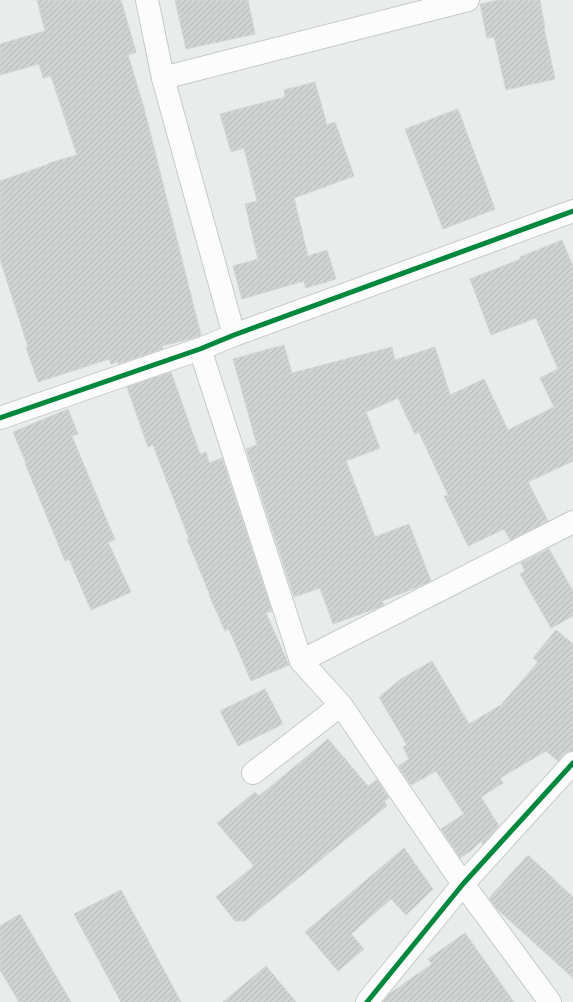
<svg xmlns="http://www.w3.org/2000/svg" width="573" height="1002" viewBox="0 0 573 1002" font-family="'PT Sans',sans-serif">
	<defs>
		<pattern id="building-hatch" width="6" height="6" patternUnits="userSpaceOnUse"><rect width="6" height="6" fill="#cfd4d2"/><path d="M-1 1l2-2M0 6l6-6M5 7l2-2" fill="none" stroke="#b2b7b5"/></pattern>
	</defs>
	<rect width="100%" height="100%" fill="#e8edeb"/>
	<g fill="url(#building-hatch)" stroke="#d1d6d4">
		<polygon points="37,0 121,0 136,52 128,55 144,108 201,335 190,339 162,346 163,349 118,364 118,362 111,364 109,359 38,382 26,347 28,347 0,259 0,181 49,164 49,163 77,155 51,76 43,78 39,64 0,75 0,44 45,31"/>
		<polygon points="175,0 248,0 255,34 186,49"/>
		<polygon points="500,0 540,0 545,28 544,28 555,79 506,90 494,37 487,38 480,4"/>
		<polygon points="315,82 327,125 335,122 354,176 294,198 308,256 327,250 336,279 306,288 304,281 242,299 233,266 258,259 245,204 257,201 244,148 231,152 220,114 285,97 284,90"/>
		<polygon points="458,109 495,209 443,229 405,129"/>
		<polygon points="562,240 573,266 573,461 528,482 548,521 510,540 504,529 468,546 444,496 448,495 419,432 415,434 398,398 366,412 380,448 346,461 375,537 409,524 431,581 420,586 382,601 384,605 377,608 333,624 320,588 294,597 246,449 257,445 233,359 284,345 292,373 392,347 395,360 435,347 450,395 484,379 508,430 554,407 540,378 558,369 536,318 491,335 470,279 521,259 520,257"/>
		<polygon points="171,372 200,454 206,452 209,463 222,458 272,611 266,613 289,665 251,681 229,629 225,631 209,595 210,595 187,539 189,539 153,445 148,447 127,387"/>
		<polygon points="68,409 78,434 72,436 115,540 108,542 131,592 91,610 69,559 65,561 25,463 26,463 13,432"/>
		<polygon points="549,549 573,591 573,616 551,628 520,574 525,571 521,563"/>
		<polygon points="556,630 573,644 573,751 569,751 564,754 558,761 546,751 500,778 503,783 481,797 499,826 483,844 481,841 472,850 460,858 441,829 464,814 436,771 411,785 398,766 409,759 403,747 407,745 379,697 401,679 432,661 469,724 501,705 538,662 533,658"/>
		<polygon points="265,689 283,724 238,746 220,711"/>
		<polygon points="328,739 368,786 377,780 389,798 384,801 387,806 245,921 235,921 216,897 254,866 217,823 255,792 259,796"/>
		<polygon points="404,848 433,889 406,915 391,899 351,934 364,949 338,971 305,932"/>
		<polygon points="528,855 573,897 573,978 496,908 489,898"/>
		<polygon points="121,890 181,1002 121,1002 74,914"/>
		<polygon points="20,914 71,1002 19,1002 0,970 0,926"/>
		<polygon points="465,933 514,1002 383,1002 389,994 432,964 428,959"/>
		<polygon points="266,966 296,1002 223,1002"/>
	</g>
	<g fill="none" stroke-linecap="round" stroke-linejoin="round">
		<defs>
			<g id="minor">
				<polyline points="147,0 163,78 234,335"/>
				<polyline points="163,78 468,0"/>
				<polyline points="200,349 301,661"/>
				<polyline points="0,418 200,349 234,335 573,211"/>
				<polyline points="253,773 341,705"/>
				<polyline points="367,1002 463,884 573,763"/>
				<polyline points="550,1002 463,884 341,705 301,661 573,522"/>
			</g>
		</defs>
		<use href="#minor" stroke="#c5cac8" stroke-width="24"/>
		<use href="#minor" stroke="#fcfcfc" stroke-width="22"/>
		<defs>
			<g id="cycleway">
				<polyline points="0,418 200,349 234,335 573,211"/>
				<polyline points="367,1002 463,884 573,763"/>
			</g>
		</defs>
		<use href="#cycleway" stroke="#f7fbf9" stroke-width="8"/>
		<use href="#cycleway" stroke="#00873e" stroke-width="5"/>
	</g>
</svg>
